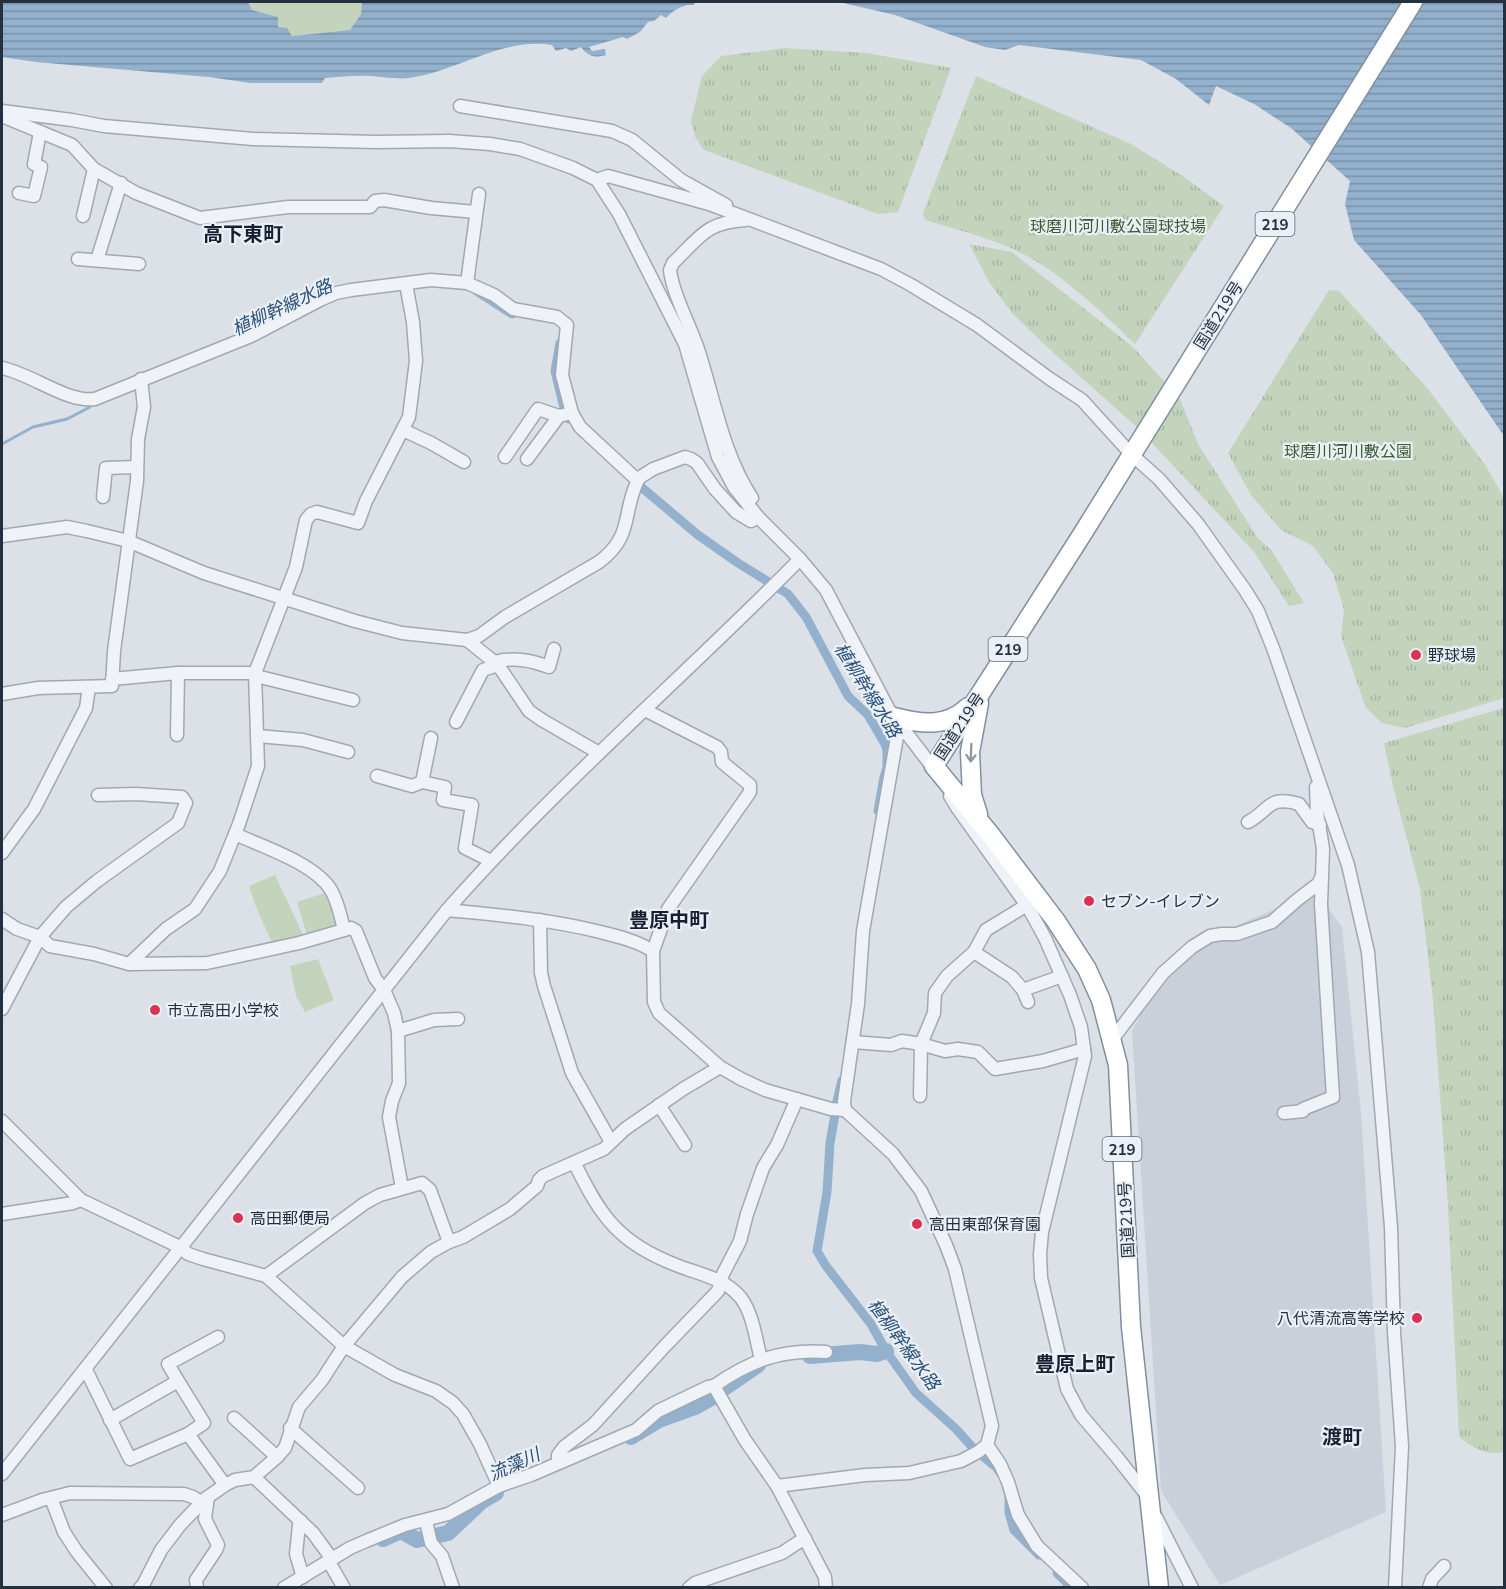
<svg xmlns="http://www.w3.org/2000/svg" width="1506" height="1589" viewBox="0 0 1506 1589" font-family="Mulish,'Noto Sans JP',sans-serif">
	<defs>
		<pattern id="park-tufts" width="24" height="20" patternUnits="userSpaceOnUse" patternTransform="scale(1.5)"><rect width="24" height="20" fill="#c3d3bc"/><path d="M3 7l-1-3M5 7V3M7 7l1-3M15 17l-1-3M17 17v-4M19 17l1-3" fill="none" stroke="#a7b5a3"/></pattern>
		<pattern id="water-rules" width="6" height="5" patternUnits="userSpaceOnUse" patternTransform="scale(1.5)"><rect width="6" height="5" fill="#93b1cc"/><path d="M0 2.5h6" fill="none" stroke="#7890a7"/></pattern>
	</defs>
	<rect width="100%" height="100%" fill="#dce1e8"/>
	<polygon fill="#cad0da" points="1316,892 1342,927 1361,1113 1386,1512 1220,1585 1161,1491 1132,1031 1158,982 1223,931"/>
	<g fill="#c3d3bc">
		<polygon points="248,2 362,2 361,14 350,30 292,36 278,27 278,17 252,10"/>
		<polygon points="275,875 305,939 274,947 256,907 249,886"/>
		<polygon points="325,893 341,929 308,938 297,902"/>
		<polygon points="318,959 334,1000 305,1012 296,996 290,966"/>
	</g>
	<g fill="url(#park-tufts)">
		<polygon points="785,48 867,53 951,68 898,212 878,214 704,150 695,137 691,121 702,76 721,56"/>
		<path d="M 976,76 L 1131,144 L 1181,175 L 1224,206 L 1135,344 C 1095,306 1055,266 1004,245 C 978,235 951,228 925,220 L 923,213 Z"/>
		<polygon points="969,244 1012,252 1133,347 1180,399 1198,444 1257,537 1272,551 1304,603 1289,606 1254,552 1139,429 1046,346 1012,313 989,282"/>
		<polygon points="1329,290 1339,291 1428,389 1486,466 1504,498 1504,698 1405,728 1382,723 1366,708 1346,651 1341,635 1344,610 1333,573 1313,546 1281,530 1251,495 1228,453"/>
		<path d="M 1504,708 L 1504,1452 C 1487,1456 1473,1448 1459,1437 L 1448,1206 L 1433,1000 L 1420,889 L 1393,786 L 1384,743 Z"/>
	</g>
	<g fill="url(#water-rules)">
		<path d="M 2,2 L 248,2 L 252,10 L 278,17 L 278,27 L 287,28 L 292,36 L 350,30 L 361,14 L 362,2 L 695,2 L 694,5 C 685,3 672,11 666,18 L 661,15 L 654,21 L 648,22 L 640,32 L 627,39 L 623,37 L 589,47 L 592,51 L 605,49 L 606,55 C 594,58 589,57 581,47 L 571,51 L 566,48 L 556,51 L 552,45 C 501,37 457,72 408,78 C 396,79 383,77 371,76 C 356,75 340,77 325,78 L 322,83 L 250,83 L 209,77 L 36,62 L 2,57 Z"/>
		<polygon points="839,2 1504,2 1504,436 1421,315 1354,240 1345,204 1350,181 1291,128 1254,104 1216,86 1209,105 1176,79 1141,60 1019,45 1005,50 985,47 895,15"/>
	</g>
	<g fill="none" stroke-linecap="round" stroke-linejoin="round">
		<polyline stroke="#93b1cc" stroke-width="3" points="2,444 33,427 67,419 90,407 91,403"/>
		<g stroke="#93b1cc" stroke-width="9">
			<polyline points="478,292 512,314"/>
			<polyline points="560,343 555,371 564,408 569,419"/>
			<polyline points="640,486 698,535 738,563 788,594 806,617 848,696 868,715 885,744 887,750 887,768 884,777 878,811"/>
			<polyline points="837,1101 842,1080"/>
			<polyline points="835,1114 830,1143 827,1192 817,1251 826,1266 871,1324 886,1351 916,1393 956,1429 974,1449 996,1467 1001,1474"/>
			<polyline points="1009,1496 1009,1512 1014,1530 1039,1555"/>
			<polyline points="1057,1573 1070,1586"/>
		</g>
		<g stroke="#93b1cc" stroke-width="16">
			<polyline points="810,1356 860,1352 877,1354 886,1351"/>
			<polyline points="723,1389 758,1365"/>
			<polyline points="631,1437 659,1420 695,1407 713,1397"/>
			<polyline points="383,1539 401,1531 417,1540 448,1533 482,1501 496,1493"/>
		</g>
		<defs>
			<g id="minor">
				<polyline points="460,106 612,131 632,140 681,180 726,205"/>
				<polyline points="2,111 72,120 104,126 253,139 376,142 449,141 490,144 520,149 573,168 597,180 619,214 685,344 718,457 734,487 758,517 800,559 826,590 889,710 937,773"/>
				<polyline points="2,116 72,145 94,169 136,193 200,218 288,207 370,207 375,201 384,200 431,208 476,212"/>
				<polyline points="597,180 608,176 709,204 881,269 911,285 977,325 1050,379 1082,400 1131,454 1159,479 1198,524 1245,590 1258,611 1273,648 1348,865 1368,952 1391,1227 1394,1332 1402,1446 1395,1588"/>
				<polyline points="19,193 34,196 41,167 34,164 40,132"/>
				<polyline points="83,216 94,169"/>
				<path d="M 746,220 C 706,222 700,237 673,263 L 670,270 C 673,295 691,327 699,352 C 715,402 723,454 752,498"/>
				<polyline points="78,259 139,264"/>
				<polyline points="97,260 121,183"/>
				<polyline points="467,283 479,194"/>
				<path d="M 2,368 C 32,374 67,403 95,399 L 251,336 L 320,300 L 336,293 L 351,290 L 431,280 L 467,283 L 494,295 L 513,309 L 557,317 L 567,325 L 562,375 L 572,413 L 580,427 L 634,477 L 639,478 L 653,469 L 685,457 L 691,459 L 697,463 L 715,489 L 736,512 L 751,521 L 758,517"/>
				<polyline points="403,430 431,443 464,462"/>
				<polyline points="505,457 538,409 559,416 572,413"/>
				<polyline points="527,459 559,416"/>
				<polyline points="103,497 106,468 136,467"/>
				<path d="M 2,536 L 67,527 L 87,531 L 128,541 L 204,573 L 355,621 L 402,633 L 467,640 L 479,636 L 505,617 L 599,562 C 635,535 621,512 639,478"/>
				<polyline points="467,640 498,665 529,711 542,720 599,753"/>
				<path d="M 494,662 C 514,657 530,660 549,667 L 554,649"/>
				<polyline points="256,676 353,700"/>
				<polyline points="112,679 178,673 255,673"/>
				<polyline points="2,694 38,688 112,686 114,651 137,481 138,439 144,407 141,379"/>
				<polyline points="645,710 717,747 721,752 722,762 750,785 750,792 668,909 653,951 654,1002 659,1013 720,1067 741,1079 765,1090 831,1109 845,1110"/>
				<polyline points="456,722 483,670 498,665"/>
				<polyline points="177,735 178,673"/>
				<polyline points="258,736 303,740 348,752"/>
				<polyline points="431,738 422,782 445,787 443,800 472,805 465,848 491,861"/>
				<polyline points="377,776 412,786 422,782"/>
				<polyline points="950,796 958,809 1028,907 1045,938 1070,995 1081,1027 1085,1056 1042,1232 1040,1254 1041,1278 1067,1389 1081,1415 1116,1456 1149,1498"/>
				<path d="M 1248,822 C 1271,810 1267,795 1299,804 L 1312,822 L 1320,825"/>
				<path d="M 235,834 C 263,847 314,863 331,890 C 338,902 341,917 344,930"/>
				<polyline points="2,853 34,809 86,708 89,687"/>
				<path d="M 447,910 C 497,915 547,919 596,931 C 616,936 635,940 653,951"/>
				<polyline points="2,919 17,929 40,937 50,946 94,954 129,964 207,963 299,943 351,928 356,931 375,978 384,990 394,1013 398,1031 399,1083 392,1101 389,1117 402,1188"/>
				<polyline points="540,920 541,973 544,986 572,1073 611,1142"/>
				<polyline points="974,952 1012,977 1023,990"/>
				<polyline points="129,964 166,929 195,909 220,871 239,824 258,766 255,673 296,567 306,520 311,514 317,512 358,523 366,501 409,417 416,361 413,322 406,284"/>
				<polyline points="1028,1002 1023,990 1062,976"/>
				<polyline points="2,1009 40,937 66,907 97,881 178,823 186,803 182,797 136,794 98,795"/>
				<polyline points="398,1031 434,1020 458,1019"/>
				<polyline points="1111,1041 1163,973 1192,947 1210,936 1222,934 1237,934 1272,922 1297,900 1318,884 1321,878"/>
				<polyline points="853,1042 891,1045 902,1041 921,1044 945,1051 958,1049 978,1052 995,1069 1043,1061 1084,1049"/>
				<polyline points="920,1096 921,1044 934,1013 935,993 947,976 974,952 986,930 1027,905"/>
				<polyline points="659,1105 685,1145"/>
				<polyline points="1284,1113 1303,1111 1303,1109 1333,1097 1321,904 1323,849 1317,812 1316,787"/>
				<polyline points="2,1121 81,1200 182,1248 188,1254 203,1259 266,1276 344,1346 395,1375 436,1391 453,1403 463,1414 480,1444 499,1486"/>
				<path d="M 575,1164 C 601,1217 619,1243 676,1265 C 698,1274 725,1278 741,1298 C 753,1314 756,1340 761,1359"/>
				<polyline points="2,1214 73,1203 81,1200"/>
				<polyline points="266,1276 365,1203 380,1195 422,1183 430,1190 449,1242 463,1237 510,1209 537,1186 539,1180 543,1176 604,1149 625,1129 683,1089 720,1067"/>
				<polyline points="86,1370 130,1459 188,1434 225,1485"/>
				<polyline points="178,1381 168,1364 218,1337"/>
				<path d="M 714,1386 C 750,1361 781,1349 826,1352"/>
				<polyline points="234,1418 277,1457"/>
				<polyline points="110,1420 178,1381 204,1423 188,1434"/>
				<polyline points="290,1428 358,1488"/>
				<polyline points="987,1445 1000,1464 1008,1482 1018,1515 1037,1546 1082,1588"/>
				<polyline points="558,1461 558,1455 564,1447 593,1425 665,1346 718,1291 723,1274 740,1241 747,1214 763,1168 777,1145 797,1099"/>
				<path d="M 2,1474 L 447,910 C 557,785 684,677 800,559"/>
				<polyline points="254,1477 313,1533 332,1559"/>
				<polyline points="777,1486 865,1475 909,1473 961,1461 978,1452 987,1445 992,1426 955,1269 946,1245 921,1191 893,1154 845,1110 844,1101 858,1004 863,931 897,737 904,731"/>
				<polyline points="51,1498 64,1532 77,1552 106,1588"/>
				<polyline points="2,1515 42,1500 70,1493 184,1494 193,1497 202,1503"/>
				<polyline points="1156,1517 1192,1588"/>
				<polyline points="301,1521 299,1525 296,1554 303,1577"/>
				<polyline points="426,1521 431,1543 442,1556 453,1588"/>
				<polyline points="329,1562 344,1588"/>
				<polyline points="140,1588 143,1585 161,1550 180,1525 205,1499 225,1485 235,1480 254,1477 277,1457 285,1448 299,1407 322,1380 344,1346 402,1277 431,1252 449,1242"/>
				<polyline points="197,1588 196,1580 216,1550 218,1545 205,1519 208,1497"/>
				<polyline points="284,1588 350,1548 366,1541 405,1525 448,1514 499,1486 531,1475 636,1430 658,1411 708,1387 714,1386 745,1440 777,1486 825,1577 826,1588"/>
				<polyline points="689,1588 695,1583 782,1553 805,1538"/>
				<polyline points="1429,1588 1432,1579 1444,1566"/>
			</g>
			<g id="highway">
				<path d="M 894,717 C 921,724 946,728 968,707"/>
				<polyline points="978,814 972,795 970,752 979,703"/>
				<polyline points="1159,1588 1131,1327 1118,1065 1101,1000 1087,969 1056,921 990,834 934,766 1083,533 1413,2"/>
			</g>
		</defs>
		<use href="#minor" stroke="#a1a8b2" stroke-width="15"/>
		<use href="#highway" stroke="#828fa0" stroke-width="21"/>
		<use href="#minor" stroke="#eff2f6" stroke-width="12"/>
		<use href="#highway" stroke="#fff" stroke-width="18"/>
	</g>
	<defs><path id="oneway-shaft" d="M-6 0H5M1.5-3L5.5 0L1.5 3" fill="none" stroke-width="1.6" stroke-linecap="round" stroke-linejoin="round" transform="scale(1.5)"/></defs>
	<use stroke="#9297a0" href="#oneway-shaft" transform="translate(971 753) rotate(92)"/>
	<g fill="#dc3252" stroke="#ebf0f6" stroke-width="2">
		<circle cx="1416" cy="655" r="6"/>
		<circle cx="1089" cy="901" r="6"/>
		<circle cx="155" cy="1010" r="6"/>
		<circle cx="238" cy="1218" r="6"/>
		<circle cx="917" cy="1224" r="6"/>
		<circle cx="1417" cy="1318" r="6"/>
	</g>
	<g text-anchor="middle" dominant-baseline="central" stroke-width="4.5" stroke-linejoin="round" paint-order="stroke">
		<g fill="#ebf0f6" stroke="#606977" stroke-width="1.5">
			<rect x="1255.5" y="212" width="39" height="24" rx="4.5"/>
			<rect x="988.5" y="637" width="39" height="24" rx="4.5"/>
			<rect x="1102.5" y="1137" width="39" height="24" rx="4.5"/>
		</g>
		<g font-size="15" font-weight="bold" fill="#242f40">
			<text x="1275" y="224">219</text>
			<text x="1008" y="649">219</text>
			<text x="1122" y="1149">219</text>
		</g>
		<g font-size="16" fill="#3a5d30" stroke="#ebf0f6">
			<text x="1118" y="226">球磨川河川敷公園球技場</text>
			<text x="1348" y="451">球磨川河川敷公園</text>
		</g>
		<g font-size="16" fill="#242f40" stroke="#ebf0f6">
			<text transform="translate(1218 315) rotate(-58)">国道219号</text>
			<text transform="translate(959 726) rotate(-57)">国道219号</text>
			<text transform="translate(1126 1220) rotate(-93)">国道219号</text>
		</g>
		<g font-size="16" fill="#242f40" stroke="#ebf0f6" text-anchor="start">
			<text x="1428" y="655">野球場</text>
			<text x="1101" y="901">セブン-イレブン</text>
			<text x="167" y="1010">市立高田小学校</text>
			<text x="250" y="1218">高田郵便局</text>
			<text x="929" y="1224">高田東部保育園</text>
			<text x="1405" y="1318" text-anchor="end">八代清流高等学校</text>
		</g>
		<g font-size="18" font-style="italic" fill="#2a5078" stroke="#ebf0f6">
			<text transform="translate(282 307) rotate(-25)">植柳幹線水路</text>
			<text transform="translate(868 690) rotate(58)">植柳幹線水路</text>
			<text transform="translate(904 1344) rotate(54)">植柳幹線水路</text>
			<text transform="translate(514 1464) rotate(-24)">流藻川</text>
		</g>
		<g font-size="20" font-weight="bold" fill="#172030" stroke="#ebf0f6">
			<text x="243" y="233">高下東町</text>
			<text x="669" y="919">豊原中町</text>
			<text x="1075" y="1363">豊原上町</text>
			<text x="1342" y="1436">渡町</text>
		</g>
	</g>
	<rect width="1506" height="1589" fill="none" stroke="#242f40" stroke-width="6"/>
</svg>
